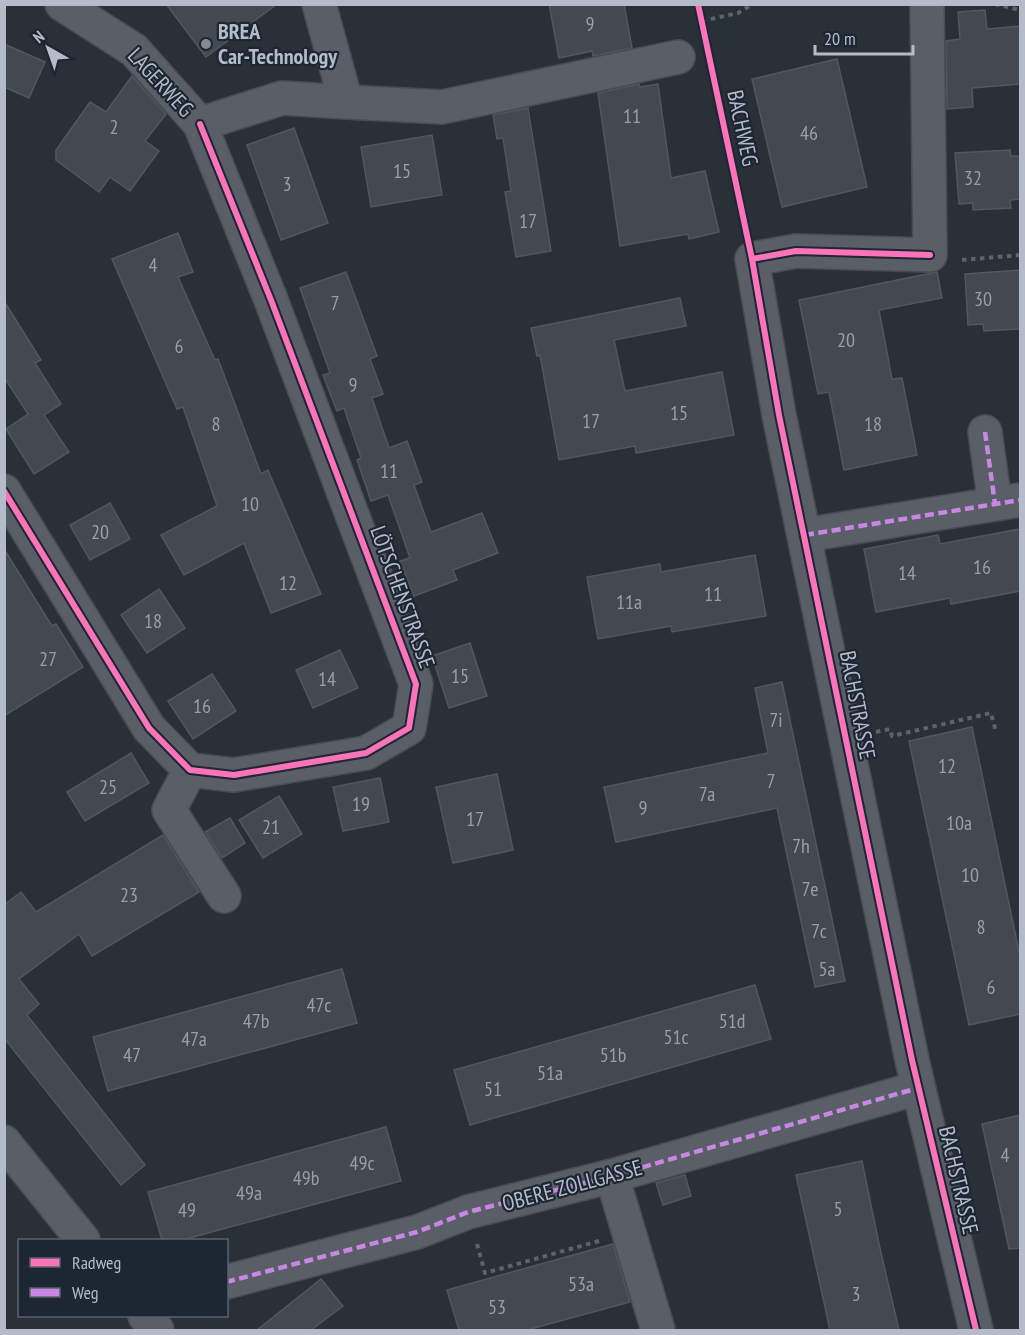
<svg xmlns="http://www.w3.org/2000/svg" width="1025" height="1335" viewBox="0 0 1025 1335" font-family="'PT Sans Narrow',sans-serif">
	<rect width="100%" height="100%" fill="#2a3038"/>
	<g fill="#444950" stroke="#52575f" stroke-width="1.5">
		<polygon points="166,4 277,4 206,57"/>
		<polygon points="549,4 624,4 632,48 593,56 592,51 559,58"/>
		<polygon points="985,10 987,29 1020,26 1020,84 972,88 973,107 947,109 946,41 960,39 958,12"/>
		<polygon points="4,44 45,62 29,98 4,87"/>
		<polygon points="837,59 867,187 782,207 752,79"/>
		<polygon points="132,76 166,114 145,141 159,151 130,191 110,177 99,192 56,160 56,150 90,102 106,112"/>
		<polygon points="639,84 640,87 658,84 671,178 705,171 719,232 689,239 688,234 620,246 598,93"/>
		<polygon points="528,108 551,251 516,257 505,192 511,191 503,138 497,139 493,115"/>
		<polygon points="294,128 328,223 281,240 247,145"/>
		<polygon points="432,135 442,195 371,207 361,147"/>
		<polygon points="1010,150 1011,156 1020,156 1020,199 1010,200 1011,208 973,210 973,203 959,204 955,153"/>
		<polygon points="178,233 193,272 178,277 215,360 218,359 261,474 268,470 321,594 271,613 244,543 184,575 161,535 217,506 183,407 177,409 112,259"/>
		<polygon points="1020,270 1020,329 984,331 983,324 968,325 965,274"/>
		<polygon points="346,272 377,356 370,359 383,394 372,398 389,448 407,441 422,482 414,485 431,532 482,513 498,553 453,570 457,580 414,596 400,561 410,558 388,495 371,501 357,460 361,458 344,408 337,411 323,375 330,373 300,288"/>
		<polygon points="937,272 942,298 879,310 892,379 902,378 917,455 844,470 829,392 818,394 799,300"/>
		<polygon points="680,298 686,326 614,340 625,391 722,372 734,435 636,453 635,446 559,460 540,355 537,356 531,328"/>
		<polygon points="4,301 41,360 35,363 61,404 44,415 69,452 34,474 6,429 28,414 4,377"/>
		<polygon points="110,503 130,539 90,560 70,525"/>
		<polygon points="1020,529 1020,591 951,604 950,598 876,612 864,549 938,535 940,544"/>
		<polygon points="4,549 52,626 56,624 83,667 4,716"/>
		<polygon points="755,555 766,616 672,632 671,626 598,639 587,577 660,564 661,572"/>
		<polygon points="159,589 185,628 147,653 121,615"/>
		<polygon points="470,643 487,696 449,708 432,656"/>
		<polygon points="340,650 358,688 313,708 296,670"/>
		<polygon points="212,674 236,711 193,739 168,701"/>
		<polygon points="782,682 845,981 815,987 777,808 616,842 604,787 768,753 755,688"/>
		<polygon points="972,727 1020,956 1020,1014 969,1025 909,741"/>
		<polygon points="131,753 149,783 85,821 67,792"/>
		<polygon points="497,774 513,850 453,863 436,787"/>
		<polygon points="380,778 389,822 343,831 333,787"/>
		<polygon points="279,796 302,834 263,858 239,820"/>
		<polygon points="230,818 245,843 222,858 205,832"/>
		<polygon points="163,835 199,892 92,956 79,934 19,979 39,1004 27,1015 145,1165 121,1185 4,1038 4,905 21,892 36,912"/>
		<polygon points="342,969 357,1023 108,1091 93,1037"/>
		<polygon points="755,985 771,1039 470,1125 454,1070"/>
		<polygon points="1020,1115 1020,1248 1009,1249 982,1124"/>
		<polygon points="386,1127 401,1181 182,1240 162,1240 148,1192"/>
		<polygon points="862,1161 879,1244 899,1330 830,1330 796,1175"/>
		<polygon points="685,1175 691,1196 663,1205 656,1183"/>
		<polygon points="613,1244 630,1302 527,1330 459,1330 447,1290"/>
		<polygon points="321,1279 343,1306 311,1330 257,1330"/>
	</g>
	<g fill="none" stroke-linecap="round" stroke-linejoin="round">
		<defs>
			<g id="minor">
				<polyline points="62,4 134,50 200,124 282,98 346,102 319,4"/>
				<polyline points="927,4 930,255 796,251 752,259 779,415 912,1060 976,1330"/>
				<polyline points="346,102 442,107 678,57"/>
				<polyline points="985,432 995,504"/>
				<polyline points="4,491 149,728 190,770 234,775 366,753 409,728 416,684 271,300 200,124"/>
				<polyline points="805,535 1020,500"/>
				<polyline points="190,770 169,810 224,896"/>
				<polyline points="4,1142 83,1240"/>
				<polyline points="612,1176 658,1330"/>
				<polyline points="226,1282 417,1232 468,1212 612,1176 918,1088"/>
				<polyline points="145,1316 157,1330"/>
			</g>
		</defs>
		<use href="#minor" stroke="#484c53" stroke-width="36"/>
		<g stroke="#5d636a" stroke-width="4" stroke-dasharray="4.5 4.5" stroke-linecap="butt">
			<polyline points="995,4 1020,10"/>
			<polyline points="702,21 738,13 753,4"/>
			<polyline points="962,260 1020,255"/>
			<polyline points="876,732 890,729 892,736 991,713 996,732"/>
			<polyline points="477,1244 485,1273 599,1241"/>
		</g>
		<use href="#minor" stroke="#5a5e66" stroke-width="33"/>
		<g stroke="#c787e3" stroke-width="4.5" stroke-dasharray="9 4.5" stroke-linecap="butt">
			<polyline points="985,432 995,504"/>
			<polyline points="805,535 1020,500"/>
			<polyline points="226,1282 417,1232 468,1212 612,1176 918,1088"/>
		</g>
		<defs>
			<g id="cycleway">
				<polyline points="698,4 752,259"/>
				<polyline points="930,255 796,251 752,259 779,415 912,1060 976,1330"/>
				<polyline points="4,491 149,728 190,770 234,775 366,753 409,728 416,684 271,300 200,124"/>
			</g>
		</defs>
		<use href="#cycleway" stroke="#1d2633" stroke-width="10"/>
		<use href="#cycleway" stroke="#fb73b8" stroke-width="6"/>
	</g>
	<circle fill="#848b96" stroke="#1d2633" stroke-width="2" cx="206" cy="44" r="6"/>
	<g text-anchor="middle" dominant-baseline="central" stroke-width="4.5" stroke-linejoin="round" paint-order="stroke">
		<g font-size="20" fill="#989fab">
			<text x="590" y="24">9</text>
			<text x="632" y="116">11</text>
			<text x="114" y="127">2</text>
			<text x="809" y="133">46</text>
			<text x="402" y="171">15</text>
			<text x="973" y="178">32</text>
			<text x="287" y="184">3</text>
			<text x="528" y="221">17</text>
			<text x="153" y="265">4</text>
			<text x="983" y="299">30</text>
			<text x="335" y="303">7</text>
			<text x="846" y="340">20</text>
			<text x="179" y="346">6</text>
			<text x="353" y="385">9</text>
			<text x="679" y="413">15</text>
			<text x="591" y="421">17</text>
			<text x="216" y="424">8</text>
			<text x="873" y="424">18</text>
			<text x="389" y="471">11</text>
			<text x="250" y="504">10</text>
			<text x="100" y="532">20</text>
			<text x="982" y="567">16</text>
			<text x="907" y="573">14</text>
			<text x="288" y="583">12</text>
			<text x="713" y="594">11</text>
			<text x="629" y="602">11a</text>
			<text x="153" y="621">18</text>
			<text x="48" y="659">27</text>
			<text x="460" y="676">15</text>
			<text x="327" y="679">14</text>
			<text x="202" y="706">16</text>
			<text x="776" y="720">7i</text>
			<text x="947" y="766">12</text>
			<text x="771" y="781">7</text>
			<text x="108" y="787">25</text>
			<text x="707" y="794">7a</text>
			<text x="361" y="804">19</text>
			<text x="643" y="808">9</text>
			<text x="475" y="819">17</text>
			<text x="959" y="823">10a</text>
			<text x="271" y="827">21</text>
			<text x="801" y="846">7h</text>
			<text x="970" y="875">10</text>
			<text x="810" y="889">7e</text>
			<text x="129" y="895">23</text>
			<text x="981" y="927">8</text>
			<text x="819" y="931">7c</text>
			<text x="827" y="969">5a</text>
			<text x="991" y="987">6</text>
			<text x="319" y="1005">47c</text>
			<text x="256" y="1021">47b</text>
			<text x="732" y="1021">51d</text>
			<text x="676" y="1037">51c</text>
			<text x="194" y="1039">47a</text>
			<text x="132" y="1055">47</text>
			<text x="613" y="1055">51b</text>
			<text x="550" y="1073">51a</text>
			<text x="493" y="1089">51</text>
			<text x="1005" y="1155">4</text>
			<text x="362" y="1163">49c</text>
			<text x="306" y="1178">49b</text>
			<text x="249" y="1193">49a</text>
			<text x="838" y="1209">5</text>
			<text x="187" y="1210">49</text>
			<text x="581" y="1284">53a</text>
			<text x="856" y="1294">3</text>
			<text x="497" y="1307">53</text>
		</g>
		<g font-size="22" font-weight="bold" fill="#b4bcc9" stroke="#1d2633" text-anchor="start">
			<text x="218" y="31">BREA<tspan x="218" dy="25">Car-Technology</tspan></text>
		</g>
		<g font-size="22" fill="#b4bcc9" stroke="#1d2633">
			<text transform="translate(161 82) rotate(47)">LAGERWEG</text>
			<text transform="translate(743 128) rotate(78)">BACHWEG</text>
			<text transform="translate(403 597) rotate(70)">LÖTSCHENSTRASSE</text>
			<text transform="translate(858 705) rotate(79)">BACHSTRASSE</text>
			<text transform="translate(959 1180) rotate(77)">BACHSTRASSE</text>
			<text transform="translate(572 1185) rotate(-15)">OBERE ZOLLGASSE</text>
		</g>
	</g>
	<rect width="1025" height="1335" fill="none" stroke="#b4bcc9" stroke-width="12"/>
	<rect x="18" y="1239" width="210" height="78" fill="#1d2633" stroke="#59626f" stroke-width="1.5"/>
	<rect x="30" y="1258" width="30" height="9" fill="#fb73b8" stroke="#59626f" stroke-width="1.5"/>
	<text x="72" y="1269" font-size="18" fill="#b4bcc9">Radweg</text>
	<rect x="30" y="1288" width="30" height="9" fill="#c787e3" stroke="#59626f" stroke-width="1.5"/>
	<text x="72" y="1299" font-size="18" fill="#b4bcc9">Weg</text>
	<g transform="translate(48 48) rotate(320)" stroke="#1d2633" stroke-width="4.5" paint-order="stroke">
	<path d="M0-4.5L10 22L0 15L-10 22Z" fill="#b4bcc9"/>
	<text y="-9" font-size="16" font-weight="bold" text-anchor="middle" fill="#b4bcc9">N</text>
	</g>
	<path d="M815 45v9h98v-9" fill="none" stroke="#b4bcc9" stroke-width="3"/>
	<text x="824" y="45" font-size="18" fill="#b4bcc9" stroke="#1d2633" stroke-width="4.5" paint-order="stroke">20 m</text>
</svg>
